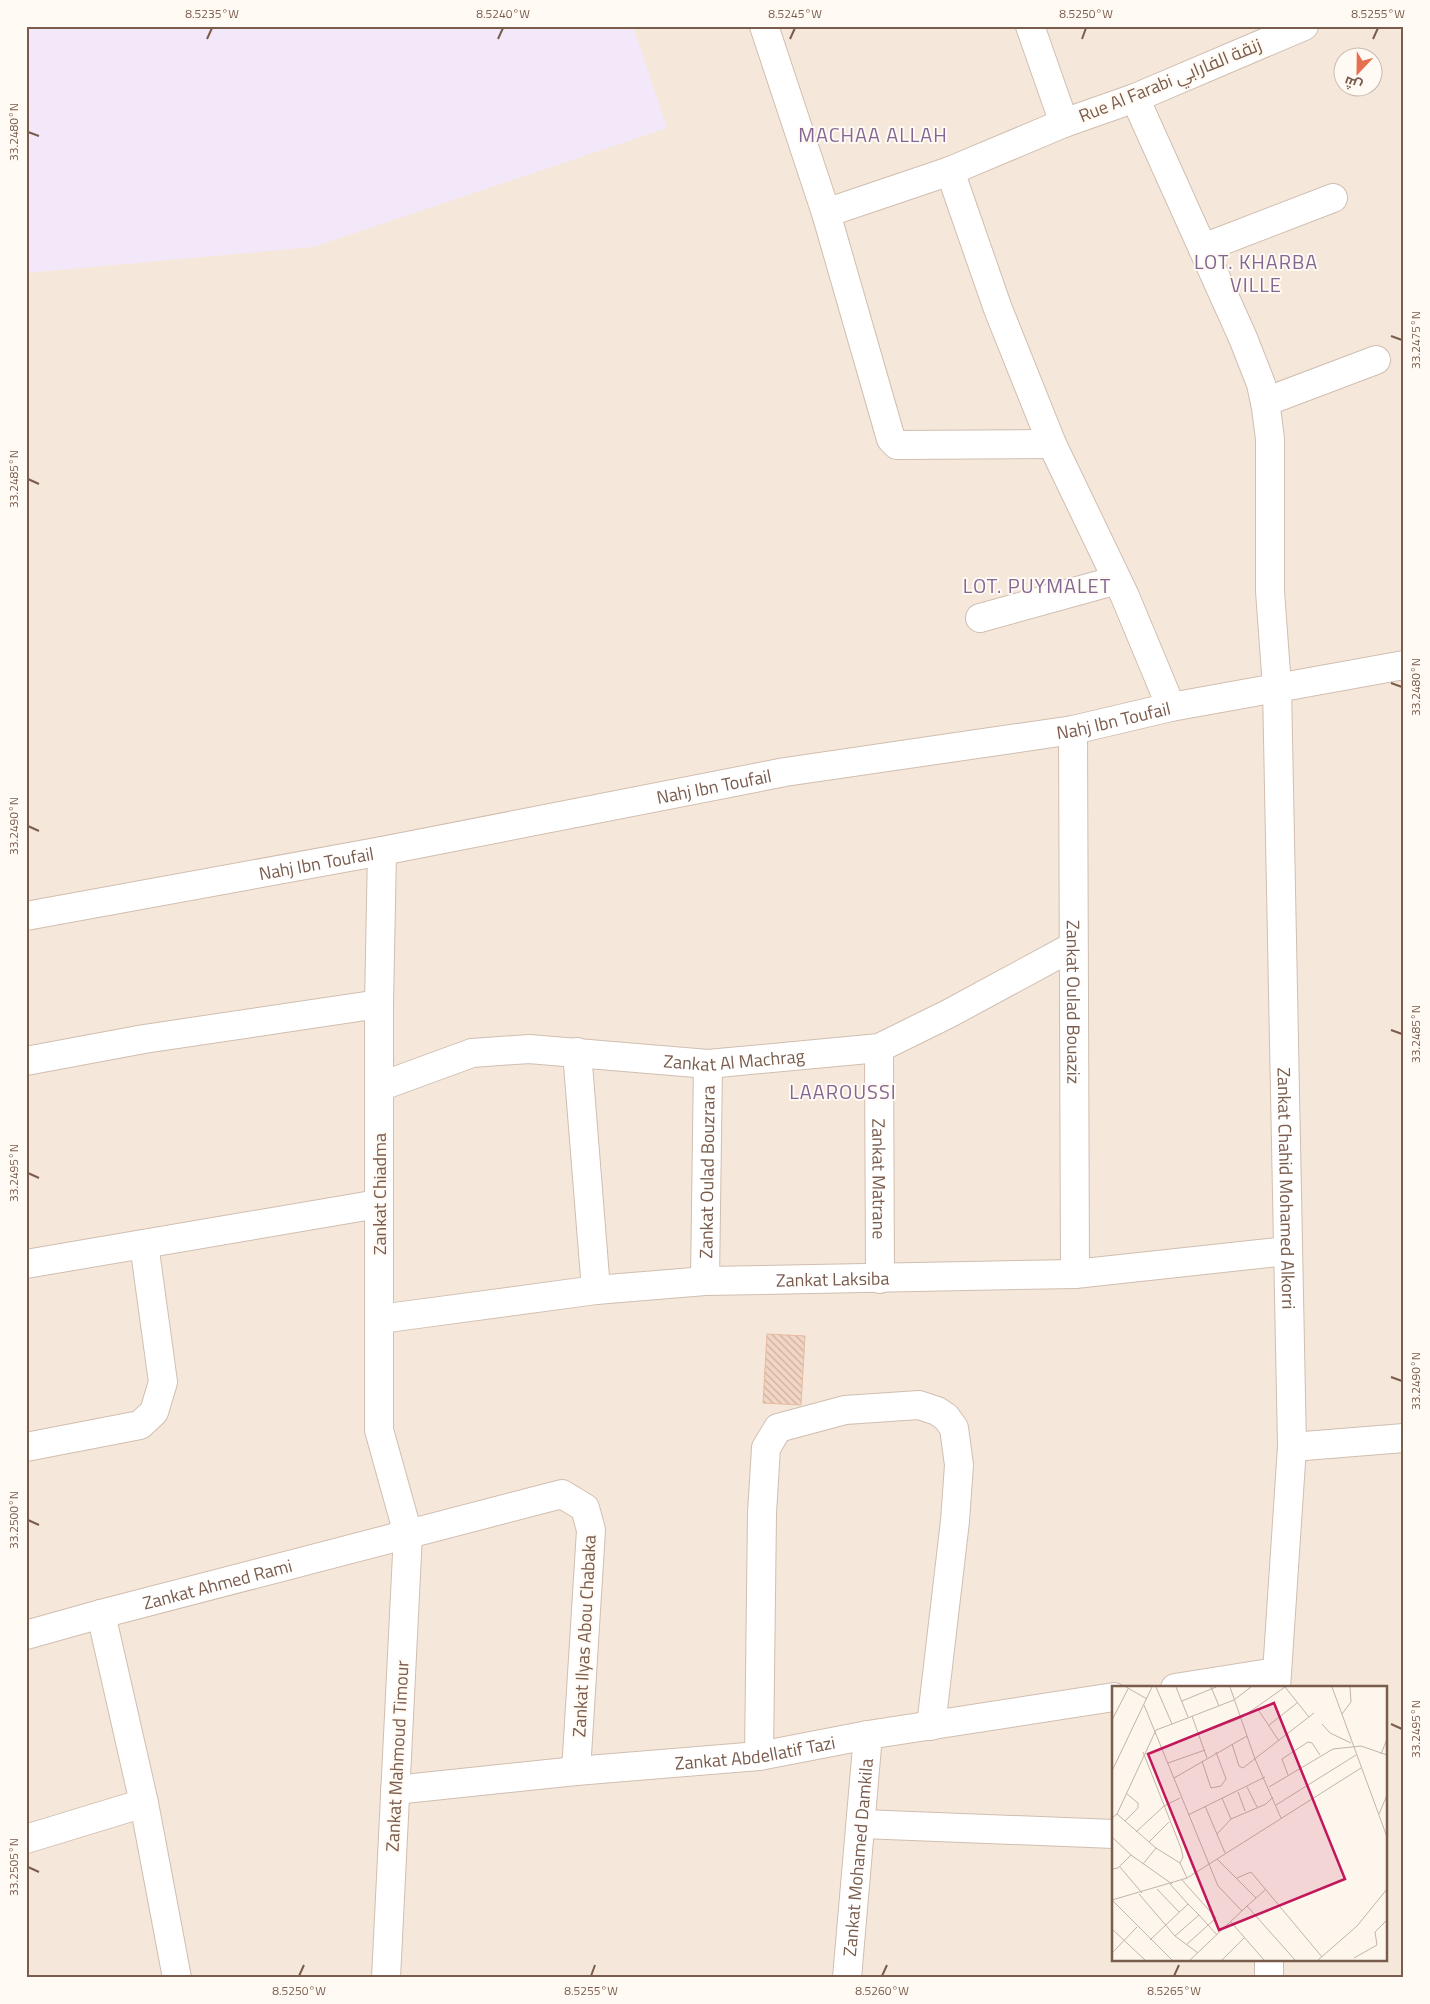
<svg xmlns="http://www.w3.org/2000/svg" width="1430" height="2004" viewBox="0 0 1430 2004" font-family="'Titillium Web',Cairo,sans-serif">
	<defs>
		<pattern id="building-back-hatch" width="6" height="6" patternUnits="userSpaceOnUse" patternTransform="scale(1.25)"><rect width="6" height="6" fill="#f3d5c3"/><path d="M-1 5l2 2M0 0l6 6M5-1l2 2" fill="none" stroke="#cab0a1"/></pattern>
	</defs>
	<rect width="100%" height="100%" fill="#fdf6ec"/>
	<path fill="#f5e8da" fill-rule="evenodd" d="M 26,26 L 1404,26 L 1404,1978 L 26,1978 ZM 1342,58 L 1372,58 L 1372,88 L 1342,88 ZM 1114,1688 L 1386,1688 L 1386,1960 L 1114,1960 Z"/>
	<polygon fill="#f3e8fa" points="26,26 633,26 667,128 313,247 26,273"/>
	<polygon fill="url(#building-back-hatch)" stroke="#e6bba3" points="767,1334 805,1336 801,1405 763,1403"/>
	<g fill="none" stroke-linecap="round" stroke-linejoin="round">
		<defs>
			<g id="street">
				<polyline points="764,26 826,213 891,439 897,445 1052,444"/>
				<polyline points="1030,26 1064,123 1135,98 1304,26"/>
				<path id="s1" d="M 1135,98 L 1243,338 L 1261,384 L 1266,408 L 1270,439 L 1270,591 L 1277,687 L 1292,1447 L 1276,1688"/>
				<polyline points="950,171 998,309 1052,444 1124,594 1171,707"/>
				<polyline points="826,213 950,171 1064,123"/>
				<polyline points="1203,248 1333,198"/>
				<polyline points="1265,402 1376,360"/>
				<polyline points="980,618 1117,580"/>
				<path id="s2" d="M 1073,730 L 1075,1274"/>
				<polyline points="382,851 379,1004 379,1430 408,1534 386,1978"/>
				<path id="s3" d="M 26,916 L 382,851 L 785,772 L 1073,730 L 1171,707 L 1404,665"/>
				<path id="s4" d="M 879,1048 L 880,1279"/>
				<polyline points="577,1052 596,1290"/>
				<polyline points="26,1061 144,1039 379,1004"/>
				<path id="s5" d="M 379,1087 L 472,1053 L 529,1049 L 708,1064 L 879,1048 L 948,1014 L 1072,947"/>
				<polyline points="26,1264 378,1204"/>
				<path id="s6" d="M 705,1281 L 708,1064"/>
				<path id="s7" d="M 380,1319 L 596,1290 L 705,1281 L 1075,1274 L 1287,1251"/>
				<polyline points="26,1447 140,1425 154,1412 163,1382 144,1244"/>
				<polyline points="1292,1447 1404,1438"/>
				<polyline points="101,1614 144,1803 177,1978"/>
				<path id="s8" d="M 26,1635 L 101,1614 L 562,1494 L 585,1508 L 591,1530 L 576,1771"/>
				<polyline points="1175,1688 1276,1672"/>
				<polyline points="759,1756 762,1513 766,1448 778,1428 845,1410 919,1405 937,1411 946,1417 954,1428 959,1465 955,1521 931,1726"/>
				<path id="s9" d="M 395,1790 L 576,1771 L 759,1756 L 868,1735 L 1114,1697"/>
				<polyline points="862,1824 1114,1834"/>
				<polyline points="26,1839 144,1803"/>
				<path id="s10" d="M 847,1978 L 868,1735"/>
				<polyline points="1269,1978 1269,1960"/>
			</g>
		</defs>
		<use href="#street" stroke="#d1beb0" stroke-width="30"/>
		<use href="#street" stroke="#fff" stroke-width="28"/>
	</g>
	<path fill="none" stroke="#7a5c4d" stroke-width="2" d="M 207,39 L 212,28M 498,39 L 503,28M 790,39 L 795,28M 1082,39 L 1086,28M 1373,39 L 1378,28M 28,132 L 39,136M 1391,336 L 1402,340M 28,479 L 39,484M 1391,683 L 1402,687M 28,826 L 39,831M 1391,1030 L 1402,1034M 28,1173 L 39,1178M 1391,1377 L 1402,1381M 28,1520 L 39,1525M 1391,1724 L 1402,1729M 28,1867 L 39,1872M 299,1976 L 304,1965M 591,1976 L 595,1965M 882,1976 L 887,1965M 1174,1976 L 1179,1965"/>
	<g text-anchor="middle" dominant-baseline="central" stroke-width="4" stroke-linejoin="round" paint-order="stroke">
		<g font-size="18" fill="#7a5c4d" stroke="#fffaf3">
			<text transform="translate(1170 80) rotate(-22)">Rue Al Farabi زنقة الفارابي</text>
			<text stroke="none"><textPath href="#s3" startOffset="1105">Nahj Ibn Toufail</textPath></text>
			<text stroke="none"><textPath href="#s3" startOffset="700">Nahj Ibn Toufail</textPath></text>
			<text stroke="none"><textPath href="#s3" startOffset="295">Nahj Ibn Toufail</textPath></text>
			<text stroke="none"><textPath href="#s2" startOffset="272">Zankat Oulad Bouaziz</textPath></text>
			<text stroke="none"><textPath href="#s5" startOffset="362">Zankat Al Machrag</textPath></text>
			<text stroke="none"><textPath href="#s6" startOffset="109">Zankat Oulad Bouzrara</textPath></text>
			<text stroke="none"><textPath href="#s4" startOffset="131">Zankat Matrane</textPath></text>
			<text stroke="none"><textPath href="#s1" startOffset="1118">Zankat Chahid Mohamed Alkorri</textPath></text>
			<text transform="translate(379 1194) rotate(-90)">Zankat Chiadma</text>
			<text stroke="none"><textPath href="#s7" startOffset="455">Zankat Laksiba</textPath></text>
			<text stroke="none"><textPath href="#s8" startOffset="198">Zankat Ahmed Rami</textPath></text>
			<text transform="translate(584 1636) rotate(-87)">Zankat Ilyas Abou Chabaka</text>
			<text stroke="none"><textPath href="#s9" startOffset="362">Zankat Abdellatif Tazi</textPath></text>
			<text transform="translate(397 1756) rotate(-87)">Zankat Mahmoud Timour</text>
			<text stroke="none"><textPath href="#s10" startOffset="121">Zankat Mohamed Damkila</textPath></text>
		</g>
		<g font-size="20" letter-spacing="1" fill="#846695" stroke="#fffaf3">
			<text x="873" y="134">MACHAA ALLAH</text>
			<text x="1256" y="261">LOT. KHARBA<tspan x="1256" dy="23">VILLE</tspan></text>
			<text x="1037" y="585">LOT. PUYMALET</text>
			<text x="843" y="1091">LAAROUSSI</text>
		</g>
	</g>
	<g transform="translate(1112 1686)">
		<rect width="275" height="275" fill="#fdf6ec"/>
		<path fill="none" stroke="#c5b3a7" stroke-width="1" d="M 14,1 L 35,13M 44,1 L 60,38 L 122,14 L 139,1M 64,1 L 76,31M 99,1 L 107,20M 118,1 L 143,73 L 169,132M 173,1 L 197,31M 220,1 L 275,151M 70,15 L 104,1M 32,19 L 106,200 L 130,225M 145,22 L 167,55M 230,28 L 239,16 L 238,1M 80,30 L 95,72M 0,34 L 16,3M 210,38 L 218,47 L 239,57M 156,40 L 185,17M 120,58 L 127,80 L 131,82 L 202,27M 50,62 L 129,32 L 173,1M 31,66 L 69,162 L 71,171 L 68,177 L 75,192M 269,68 L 275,53M 90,75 L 99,102 L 109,100 L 114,93 L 104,66M 56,77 L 93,64M 0,85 L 40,1M 176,89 L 170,73 L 196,56 L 200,57 L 208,69M 62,92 L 135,50M 135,101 L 145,121M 157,101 L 221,63 L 249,60 L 275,69M 126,106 L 133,125M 110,112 L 119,133M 164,119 L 244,69M 93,120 L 113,167M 5,128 L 13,135 L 26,122 L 26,117 L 15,108M 267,128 L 275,109M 76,129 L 153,91M 0,132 L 5,128 L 44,44 L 60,38M 13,135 L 44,162 L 68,177M 24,146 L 52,120 L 68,112M 105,148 L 119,133 L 154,118 L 161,111M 0,151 L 19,169 L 60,198M 37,156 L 57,136M 105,173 L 144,212M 31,178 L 44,162M 8,181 L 30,207M 0,183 L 6,182 L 19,169M 125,192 L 139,186 L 210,271M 70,194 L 104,232 L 74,259M 45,203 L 67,226M 27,208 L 63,250 L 86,267M 0,214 L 75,192 L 249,82M 0,214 L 60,274M 76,218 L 87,229M 135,220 L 153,204M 119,236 L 152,274M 0,243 L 33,274M 63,250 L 87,229 L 105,249M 38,254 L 76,218 L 58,198M 0,267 L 25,241M 242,272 L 265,259 L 263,246 L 275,234M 78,274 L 135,220 L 183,274M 110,274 L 132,252M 206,274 L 245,240 L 275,203"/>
		<path fill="#c2185b" fill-opacity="0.15" stroke="#c2185b" stroke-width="2.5" d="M 162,17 L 233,193 L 107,244 L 36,68 Z"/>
		<rect width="275" height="275" fill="none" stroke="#7a5c4d" stroke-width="2.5"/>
	</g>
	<rect width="1430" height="2004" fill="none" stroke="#fffaf3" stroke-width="55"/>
	<g transform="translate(1358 72) rotate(202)"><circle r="24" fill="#fffaf3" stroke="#cabbb1"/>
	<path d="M0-4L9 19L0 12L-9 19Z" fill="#e76f51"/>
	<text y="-8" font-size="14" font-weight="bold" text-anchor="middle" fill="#7a5c4d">ش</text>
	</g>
	<rect x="28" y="28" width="1374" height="1948" fill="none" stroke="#7a5c4d" stroke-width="2"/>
	<g font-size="12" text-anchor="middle" fill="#7a5c4d">
		<text x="212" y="18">8.5235°W</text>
		<text x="503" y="18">8.5240°W</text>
		<text x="795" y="18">8.5245°W</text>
		<text x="1086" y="18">8.5250°W</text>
		<text x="1378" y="18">8.5255°W</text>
		<text transform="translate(14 132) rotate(-90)" y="4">33.2480°N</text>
		<text transform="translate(1416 340) rotate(-90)" y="4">33.2475°N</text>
		<text transform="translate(14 479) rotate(-90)" y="4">33.2485°N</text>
		<text transform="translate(1416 687) rotate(-90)" y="4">33.2480°N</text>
		<text transform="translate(14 826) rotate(-90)" y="4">33.2490°N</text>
		<text transform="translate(1416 1034) rotate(-90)" y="4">33.2485°N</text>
		<text transform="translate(14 1173) rotate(-90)" y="4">33.2495°N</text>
		<text transform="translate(1416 1381) rotate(-90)" y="4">33.2490°N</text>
		<text transform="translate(14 1520) rotate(-90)" y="4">33.2500°N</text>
		<text transform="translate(1416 1729) rotate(-90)" y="4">33.2495°N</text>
		<text transform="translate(14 1867) rotate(-90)" y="4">33.2505°N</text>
		<text x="299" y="1995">8.5250°W</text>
		<text x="591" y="1995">8.5255°W</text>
		<text x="882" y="1995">8.5260°W</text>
		<text x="1174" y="1995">8.5265°W</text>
	</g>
</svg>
